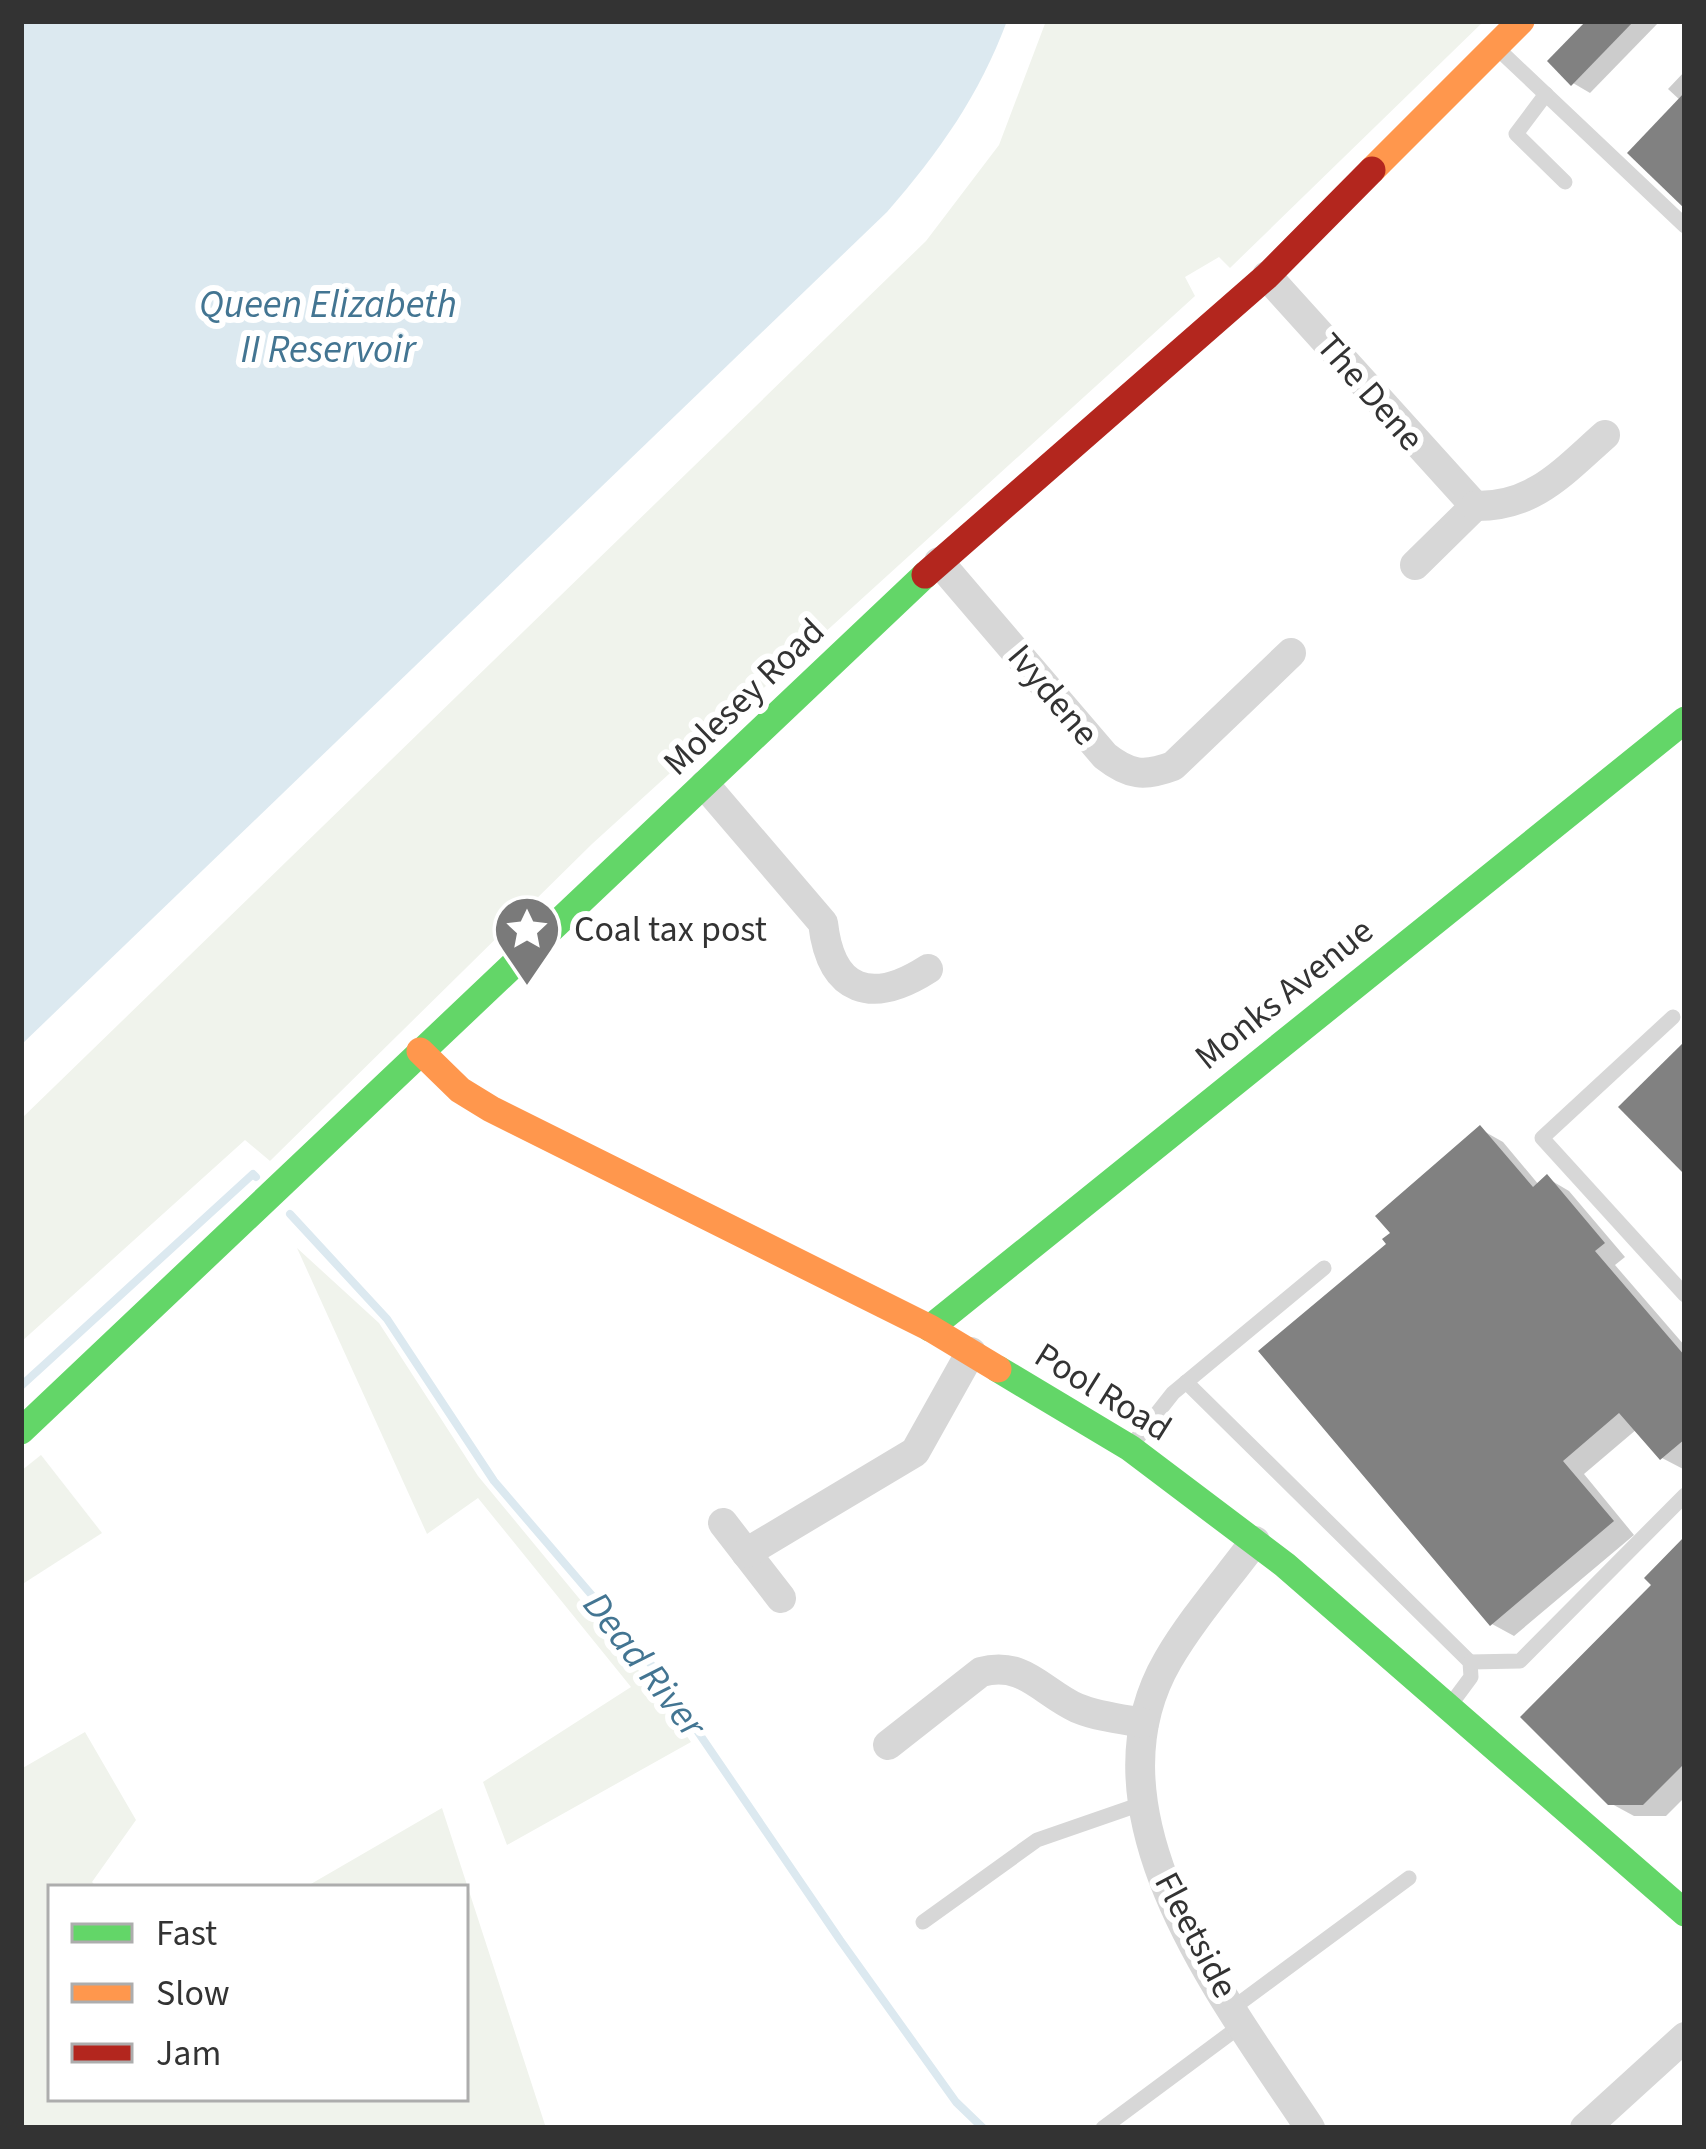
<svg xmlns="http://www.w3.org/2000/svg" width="1706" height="2149" viewBox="0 0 1706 2149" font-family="'Source Sans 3',sans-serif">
	<rect width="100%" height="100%" fill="#fff"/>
	<g fill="#f0f3ec">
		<polygon points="1046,21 1484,21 1230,268 1219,257 1185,277 1195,296 592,844 270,1161 245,1140 21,1342 21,1119 926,241 999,145"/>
		<polygon points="297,1248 379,1323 478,1476 649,1683 691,1742 507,1845 483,1782 631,1687 478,1498 427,1534"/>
		<polygon points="41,1455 102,1533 21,1585 21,1471"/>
		<polygon points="85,1732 136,1820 92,1882 98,1888 51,1888 51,2098 465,2098 465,1888 304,1888 442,1808 546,2128 21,2128 21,1769"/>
	</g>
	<path fill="#dce9f0" d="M 21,21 L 1007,21 C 979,96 939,152 887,212 L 21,1045 Z"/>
	<g fill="#0003">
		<polygon points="1589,21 1660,21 1590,93 1573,83"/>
		<polygon points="1685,71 1685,205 1681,101 1668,89"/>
		<polygon points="1480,1129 1503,1142 1539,1185 1547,1178 1569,1191 1625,1257 1615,1265 1685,1346 1685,1470 1662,1458 1637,1429 1584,1474 1634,1535 1514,1636 1492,1624 1390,1244"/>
		<polygon points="1685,1541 1685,1797 1666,1816 1634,1816 1610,1803 1656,1585"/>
	</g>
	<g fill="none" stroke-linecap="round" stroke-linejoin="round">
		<g stroke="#dce9f0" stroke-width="8">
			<polyline points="290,1214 387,1319 494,1481 655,1669 840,1940 956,2102 983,2128"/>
			<polyline points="21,1386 253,1174 256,1177"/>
		</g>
	</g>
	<g fill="#818181">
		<polygon points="1586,21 1634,21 1571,86 1547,61"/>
		<polygon points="1685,92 1685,209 1627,153"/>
		<polygon points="1685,1041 1685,1175 1618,1107"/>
		<polygon points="1480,1125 1533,1187 1547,1174 1605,1243 1595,1251 1685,1356 1685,1439 1660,1460 1619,1413 1563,1461 1614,1521 1490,1626 1258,1351 1386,1244 1382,1239 1390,1233 1375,1216"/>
		<polygon points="1685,1536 1685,1763 1643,1805 1608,1805 1520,1717 1651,1585 1644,1578"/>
	</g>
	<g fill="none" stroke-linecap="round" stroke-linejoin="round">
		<g stroke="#d7d7d7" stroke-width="15">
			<polyline points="1498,49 1685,226"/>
			<polyline points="1546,94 1516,134 1565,182"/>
			<polyline points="1673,1017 1542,1138 1685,1295"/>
			<polyline points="1186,1382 1470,1662 1471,1677 1451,1704"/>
			<polyline points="1132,1445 1173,1393 1324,1268"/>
			<polyline points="1470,1662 1520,1661 1685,1495"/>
			<polyline points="923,1922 1037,1840 1141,1804"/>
			<polyline points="1233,2008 1409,1878"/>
			<polyline points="1103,2128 1243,2024"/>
		</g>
		<g stroke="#d7d7d7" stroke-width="30">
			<polyline points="1267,276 1475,506 1415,565"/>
			<path d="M 1475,506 C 1534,507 1563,472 1605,435"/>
			<path d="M 939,562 L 1105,756 C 1129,775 1144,777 1173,766 L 1291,653"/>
			<path d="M 705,785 L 823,923 C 831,993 872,1005 928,969"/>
			<polyline points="723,1523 781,1598"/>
			<path d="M 1255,1541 C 1226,1580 1192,1619 1168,1660 C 1078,1815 1227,2002 1310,2128"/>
			<polyline points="746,1553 915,1452 971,1352"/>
			<path d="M 888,1745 L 981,1672 C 1023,1660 1042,1692 1077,1708 C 1099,1717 1121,1719 1144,1723"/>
			<polyline points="1585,2128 1685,2037"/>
		</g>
		<g stroke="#63d668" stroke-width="27">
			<polyline points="930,1328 1685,720"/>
			<polyline points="998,1369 1130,1448 1285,1565 1685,1913"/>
			<polyline points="21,1431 925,575"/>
		</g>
		<g stroke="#ff974d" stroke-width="27">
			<polyline points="1372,170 1521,21"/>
			<polyline points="420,1051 460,1090 491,1109 930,1328 998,1369"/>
		</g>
		<polyline stroke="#b3261e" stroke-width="27" points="925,575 1267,276 1372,170"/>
	</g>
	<defs>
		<symbol id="sight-pin" viewBox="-11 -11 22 30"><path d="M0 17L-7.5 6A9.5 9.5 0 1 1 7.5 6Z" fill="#7a7a7a" stroke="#fff"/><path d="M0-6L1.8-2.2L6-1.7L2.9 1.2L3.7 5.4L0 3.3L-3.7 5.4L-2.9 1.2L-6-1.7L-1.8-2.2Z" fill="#fff"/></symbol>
	</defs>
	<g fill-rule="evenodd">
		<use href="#sight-pin" x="489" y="891" width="76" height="104"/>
	</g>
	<g text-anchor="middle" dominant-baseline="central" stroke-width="12" stroke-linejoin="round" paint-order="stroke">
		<g font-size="36" fill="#333" stroke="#fff">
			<text transform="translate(1370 392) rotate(49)">The Dene</text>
			<text transform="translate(1053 695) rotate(50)">Ivydene</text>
			<text transform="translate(744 697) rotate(-44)">Molesey Road</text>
			<text transform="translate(1284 994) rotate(-39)">Monks Avenue</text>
			<text transform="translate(1103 1392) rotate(32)">Pool Road</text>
			<text transform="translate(1196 1935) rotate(62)">Fleetside</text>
		</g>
		<g font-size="36" fill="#333" stroke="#fff" text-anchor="start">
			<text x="574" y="929">Coal tax post</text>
		</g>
		<g font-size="39" font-style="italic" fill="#437592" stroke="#fff">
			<text x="328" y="305">Queen Elizabeth<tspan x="328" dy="45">II Reservoir</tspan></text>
			<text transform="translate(644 1665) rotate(52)">Dead River</text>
		</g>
	</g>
	<rect width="1706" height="2149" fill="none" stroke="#333333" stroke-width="48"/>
	<rect x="48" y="1885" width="420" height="216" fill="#ffffff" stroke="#adadad" stroke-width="3"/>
	<rect x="72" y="1924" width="60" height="18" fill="#63d668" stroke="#adadad" stroke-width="3"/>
	<text x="156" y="1945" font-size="36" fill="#333333">Fast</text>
	<rect x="72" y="1984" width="60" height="18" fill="#ff974d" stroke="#adadad" stroke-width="3"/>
	<text x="156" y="2005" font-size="36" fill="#333333">Slow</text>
	<rect x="72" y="2044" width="60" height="18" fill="#b3261e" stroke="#adadad" stroke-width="3"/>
	<text x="156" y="2065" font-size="36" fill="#333333">Jam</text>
</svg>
